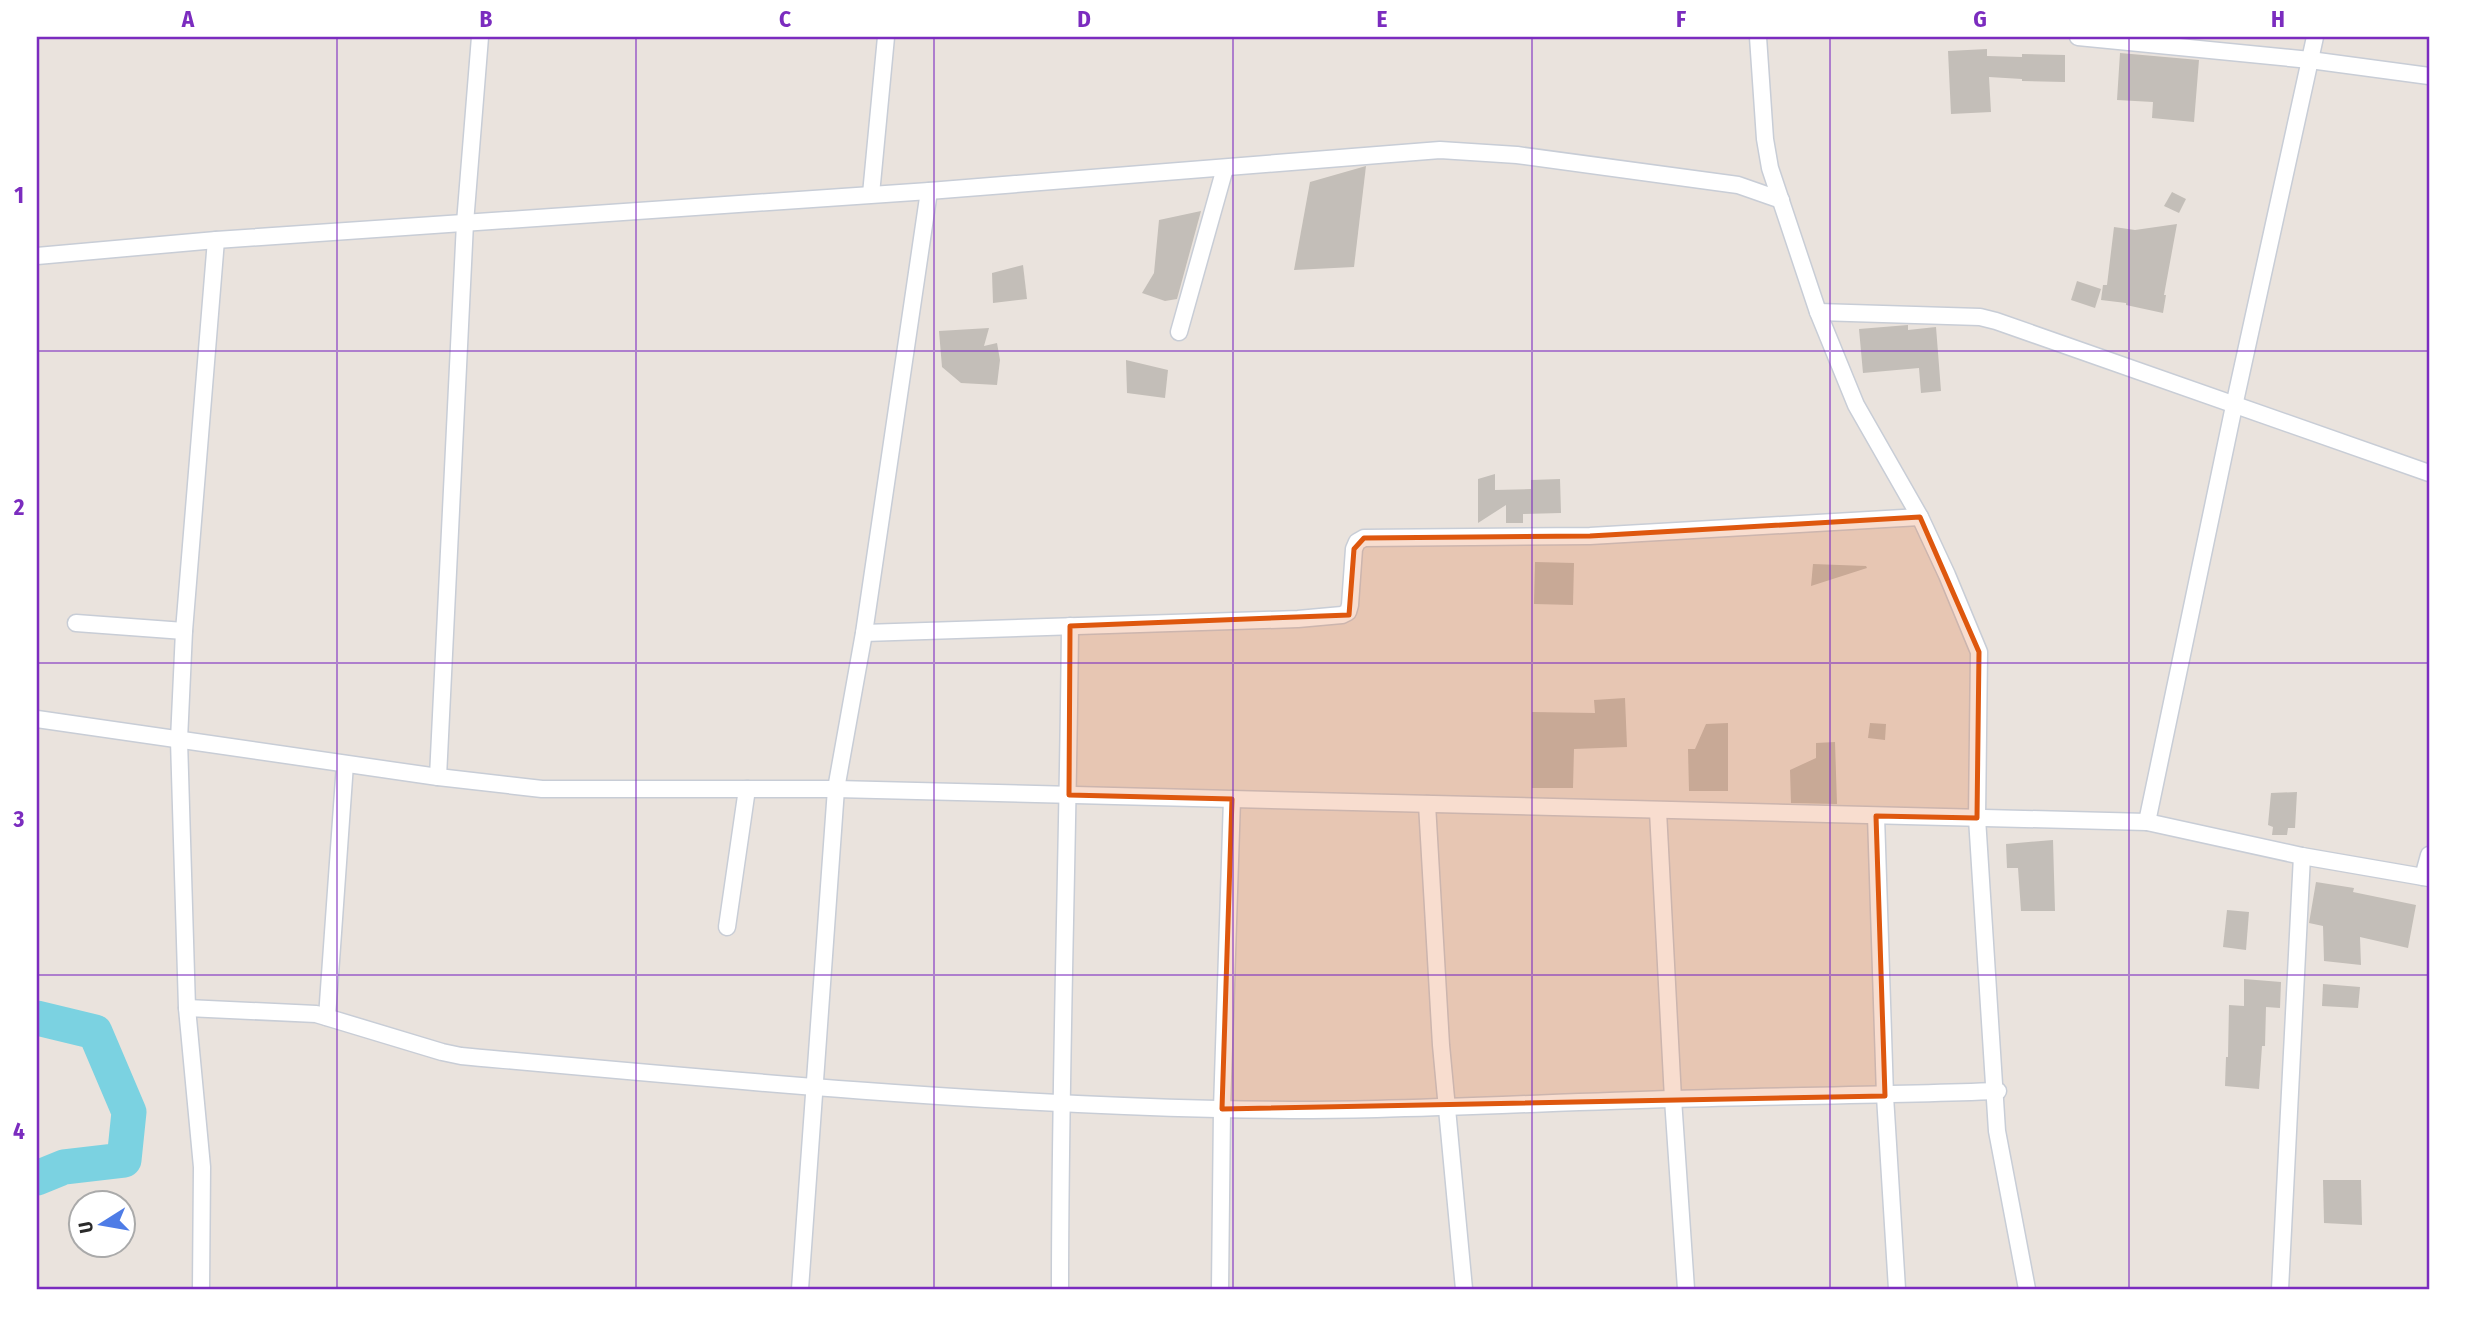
<svg xmlns="http://www.w3.org/2000/svg" width="2466" height="1326" viewBox="0 0 2466 1326" font-family="'Fira Sans Condensed',sans-serif">
	<rect width="100%" height="100%" fill="#eae3dd"/>
	<g fill="none" stroke-linecap="round" stroke-linejoin="round">
		<polyline stroke="#7bd2e1" stroke-width="35" points="37,1018 95,1032 129,1112 124,1160 64,1167 37,1178"/>
	</g>
	<g fill="#c3beb8">
		<polygon points="1987,49 1987,56 2022,57 2022,54 2065,55 2065,82 2022,81 2022,79 1989,77 1991,112 1951,114 1948,51"/>
		<polygon points="2120,53 2199,60 2194,122 2152,118 2153,102 2117,100"/>
		<polygon points="1366,166 1354,267 1294,270 1310,182"/>
		<polygon points="2172,192 2186,199 2179,213 2164,206"/>
		<polygon points="1201,211 1177,299 1165,301 1142,293 1154,273 1159,220"/>
		<polygon points="2177,224 2164,295 2166,295 2163,313 2126,305 2126,303 2101,300 2103,285 2107,285 2114,227 2135,230"/>
		<polygon points="1023,265 1027,299 993,303 992,273"/>
		<polygon points="2077,281 2101,289 2095,308 2071,300"/>
		<polygon points="1908,325 1908,330 1936,327 1941,391 1921,393 1919,368 1863,373 1859,329"/>
		<polygon points="989,328 984,346 997,343 1000,360 997,385 961,383 942,367 939,331"/>
		<polygon points="1126,360 1168,370 1165,398 1127,393"/>
		<polygon points="1495,474 1495,490 1531,489 1531,480 1560,479 1561,513 1523,514 1523,523 1506,523 1506,505 1478,523 1478,479"/>
		<polygon points="1535,562 1574,563 1573,605 1534,604"/>
		<polygon points="1813,564 1866,566 1867,568 1811,586"/>
		<polygon points="1625,698 1627,747 1574,749 1573,788 1532,788 1532,712 1595,713 1594,700"/>
		<polygon points="1728,723 1728,791 1689,791 1688,749 1695,749 1706,724"/>
		<polygon points="1870,723 1886,724 1885,740 1868,738"/>
		<polygon points="1835,742 1837,804 1791,803 1790,770 1816,758 1816,743"/>
		<polygon points="2297,792 2295,828 2288,828 2287,835 2272,835 2273,827 2268,825 2271,793"/>
		<polygon points="2053,840 2055,911 2021,911 2018,868 2007,868 2006,844"/>
		<polygon points="2316,882 2354,888 2353,892 2416,905 2408,948 2360,937 2361,965 2324,961 2323,926 2309,923"/>
		<polygon points="2227,910 2249,912 2246,950 2223,947"/>
		<polygon points="2244,979 2281,982 2280,1008 2266,1007 2265,1046 2262,1046 2259,1089 2225,1086 2226,1057 2228,1057 2229,1005 2244,1006"/>
		<polygon points="2323,984 2360,987 2358,1008 2322,1006"/>
		<polygon points="2323,1180 2361,1180 2362,1225 2324,1223"/>
	</g>
	<g fill="none" stroke-linecap="round" stroke-linejoin="round">
		<defs>
			<g id="street">
				<polyline points="1758,37 1765,139 1770,168 1818,312 1856,405 1920,517 1947,575 1979,652 1977,818 1997,1131 2027,1289"/>
				<polyline points="2078,37 2310,60 2429,76"/>
				<polyline points="871,194 886,37"/>
				<polyline points="37,256 216,240 929,191 1440,150 1517,155 1738,185 1781,200"/>
				<polyline points="1818,312 1980,317 1996,321 2429,473"/>
				<polyline points="1179,332 1225,168"/>
				<polyline points="76,623 184,631"/>
				<polyline points="864,633 1298,619 1342,615 1348,612 1350,605 1354,549 1357,542 1364,538 1590,536 1920,517"/>
				<polyline points="37,719 438,777 542,789 836,789 2147,822 2302,856 2429,878"/>
				<polyline points="438,777 465,223 480,37"/>
				<polyline points="1427,804 1441,1045 1464,1289"/>
				<polyline points="1658,811 1673,1099 1686,1289"/>
				<polyline points="1876,816 1885,1096 1897,1289"/>
				<polyline points="2147,822 2234,406 2315,37"/>
				<polyline points="2423,877 2429,855"/>
				<polyline points="727,927 747,789"/>
				<path d="M 187,1008 L 316,1014 L 442,1052 L 461,1056 C 713,1079 964,1103 1217,1109 C 1369,1113 1521,1103 1673,1099 C 1782,1096 1890,1095 1998,1091"/>
				<polyline points="327,1017 345,764"/>
				<polyline points="201,1289 202,1167 187,1008 179,740 184,631 216,240"/>
				<polyline points="800,1289 836,789 864,633 929,191"/>
				<path d="M 1060,1289 C 1060,1068 1068,847 1070,626"/>
				<polyline points="1220,1289 1222,1109 1232,799"/>
				<polyline points="2280,1289 2302,856"/>
			</g>
		</defs>
		<use href="#street" stroke="#c8cdd6" stroke-width="19"/>
		<use href="#street" stroke="#fff" stroke-width="16"/>
	</g>
	<path fill="#de570e" fill-opacity="0.2" stroke="#de570e" stroke-width="5" stroke-linejoin="round" d="M 1920,517 L 1979,652 L 1977,818 L 1876,816 L 1885,1096 L 1222,1109 L 1232,799 L 1069,795 L 1070,626 L 1349,615 L 1354,549 L 1364,538 L 1590,536 Z"/>
	<path fill="none" stroke="#7b2cbf" stroke-width="2" stroke-opacity="0.55" d="M 337,37 L 337,1289M 636,37 L 636,1289M 934,37 L 934,1289M 1233,37 L 1233,1289M 1532,37 L 1532,1289M 1830,37 L 1830,1289M 2129,37 L 2129,1289M 37,351 L 2429,351M 37,663 L 2429,663M 37,975 L 2429,975"/>
	<rect width="2466" height="1326" fill="none" stroke="#ffffff" stroke-width="77"/>
	<g transform="translate(102 1224) rotate(259)"><circle r="33" fill="#ffffff" stroke="#aaaaaa" stroke-width="2"/>
	<path d="M0-5L12 26L0 18L-12 26Z" fill="#4e7ce6"/>
	<text y="-10" font-size="19" font-weight="bold" text-anchor="middle" fill="#2a2a2a">U</text>
	</g>
	<rect x="38" y="38" width="2390" height="1250" fill="none" stroke="#7b2cbf" stroke-width="2.5"/>
	<g font-size="23" text-anchor="middle" font-weight="bold" fill="#7b2cbf">
		<text x="188" y="27">A</text>
		<text x="486" y="27">B</text>
		<text x="785" y="27">C</text>
		<text x="1084" y="27">D</text>
		<text x="1382" y="27">E</text>
		<text x="1681" y="27">F</text>
		<text x="1980" y="27">G</text>
		<text x="2278" y="27">H</text>
		<text x="19" y="203">1</text>
		<text x="19" y="515">2</text>
		<text x="19" y="827">3</text>
		<text x="19" y="1139">4</text>
	</g>
</svg>
